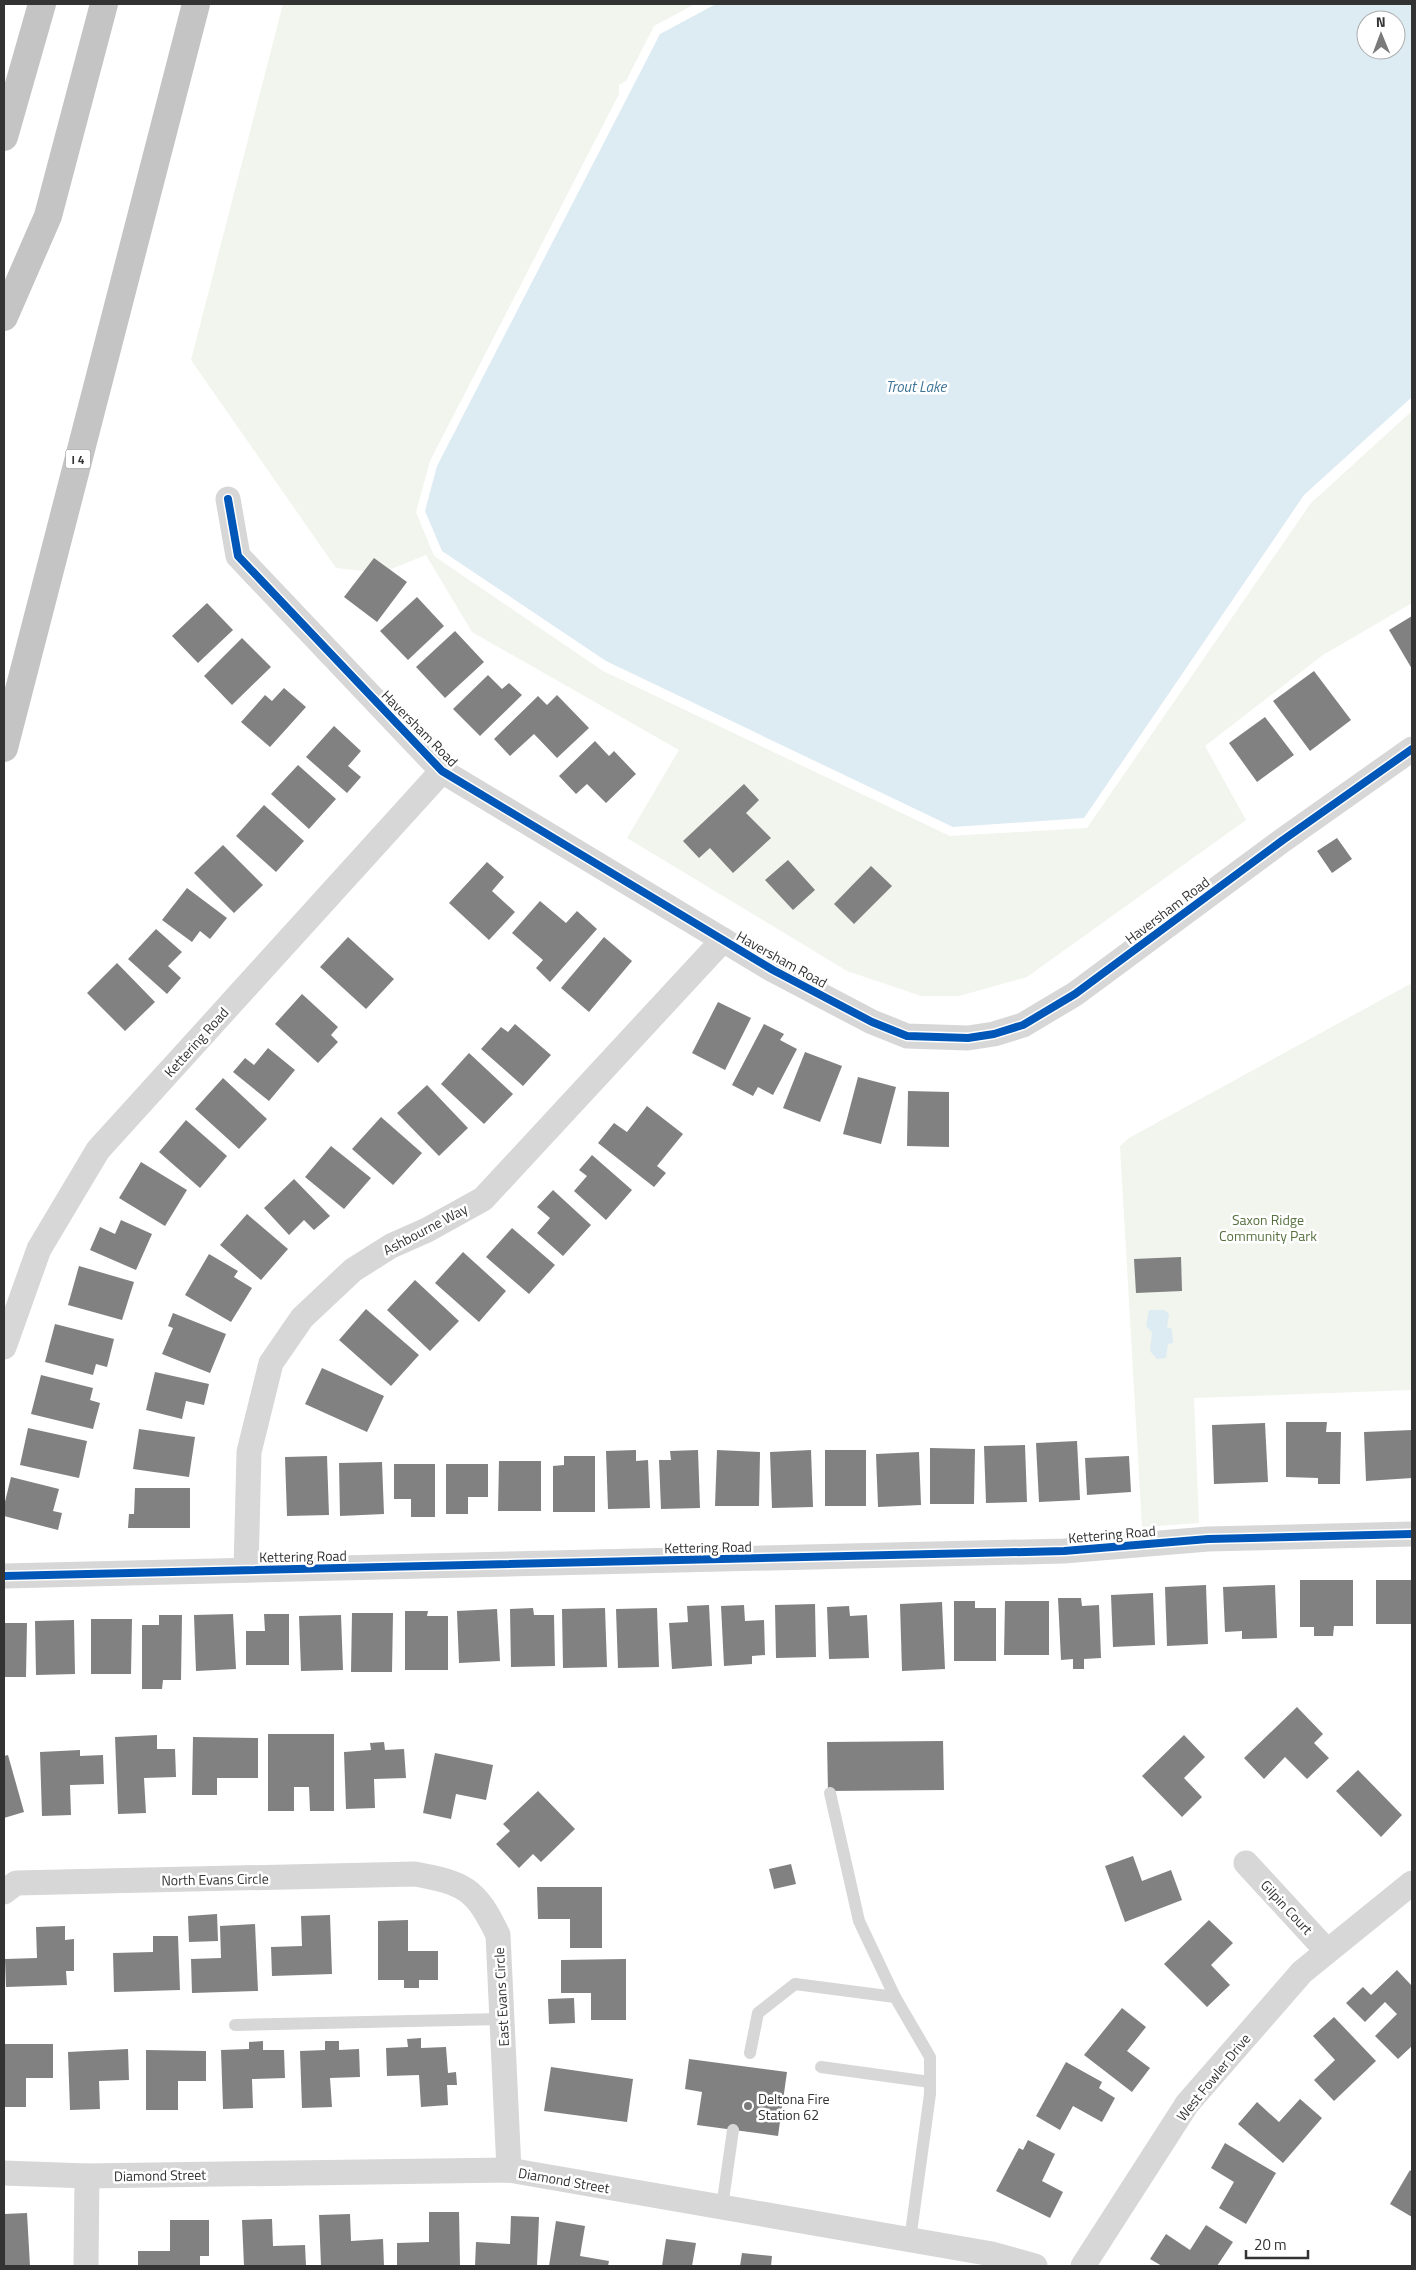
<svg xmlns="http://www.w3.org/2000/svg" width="1416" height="2270" viewBox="0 0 1416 2270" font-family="'Titillium Web',sans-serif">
	<rect width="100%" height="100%" fill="#fff"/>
	<g fill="#f1f5ed">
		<polygon points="283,4 695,4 654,26 626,81 619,85 619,94 430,461 416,512 434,556 603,671 950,836 1087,828 1311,503 1412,411 1412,603 1323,655 1205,746 1246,820 1027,977 959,996 921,996 847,971 627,838 679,750 472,632 426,555 381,573 336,568 191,360"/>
		<polygon points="1412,983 1412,1390 1194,1398 1199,1523 1142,1527 1120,1146 1129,1138"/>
	</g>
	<g fill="#ddebf3" fill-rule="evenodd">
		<path d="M 716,4 L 1412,4 L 1412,397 L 1304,495 L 1084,818 L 953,827 L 606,661 L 442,551 L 425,511 L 437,466 L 660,34 ZM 1366,20 L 1396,20 L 1396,50 L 1366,50 Z"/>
		<polygon points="1149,1310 1164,1310 1169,1314 1167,1327 1172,1329 1173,1343 1168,1344 1166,1358 1157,1359 1150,1351 1152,1332 1146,1326"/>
	</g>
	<g fill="#818181">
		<polygon points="374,558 407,582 377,622 344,597"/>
		<polygon points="417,597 444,626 408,660 380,631"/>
		<polygon points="207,603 233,630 198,663 172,636"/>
		<polygon points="1412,616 1412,669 1389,630"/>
		<polygon points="455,631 484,662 445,698 416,667"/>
		<polygon points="242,638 271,667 232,705 204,676"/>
		<polygon points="1314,671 1351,720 1310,751 1273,701"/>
		<polygon points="488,675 502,689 509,683 522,695 480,736 453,709"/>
		<polygon points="284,688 306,707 270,747 241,722 265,695 272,701"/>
		<polygon points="557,695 589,728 557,758 534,734 510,756 494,739 538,696 547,705"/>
		<polygon points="1265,717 1294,755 1257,782 1229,743"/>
		<polygon points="334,726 361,751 348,766 361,777 347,793 306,757"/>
		<polygon points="595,741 609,756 614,751 636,774 606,803 587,784 576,794 559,776"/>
		<polygon points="298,765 336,799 309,829 271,794"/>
		<polygon points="744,784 759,800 746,813 771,838 733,873 710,848 699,858 683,841"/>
		<polygon points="264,805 304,841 276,872 236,836"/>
		<polygon points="1337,838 1352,859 1332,873 1317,851"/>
		<polygon points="223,845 263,885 234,913 194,873"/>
		<polygon points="788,860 815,890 793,910 765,880"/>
		<polygon points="487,862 504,877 492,891 515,912 489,940 449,903"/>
		<polygon points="871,866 892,886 854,924 834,904"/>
		<polygon points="187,888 227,918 210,939 200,931 192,942 162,920"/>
		<polygon points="540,901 566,923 577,911 597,929 550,982 536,968 543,960 512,933"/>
		<polygon points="156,929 182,952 168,966 181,978 167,994 128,959"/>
		<polygon points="348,937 394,979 366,1009 320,967"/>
		<polygon points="604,937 632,961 589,1012 561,988"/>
		<polygon points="117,963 155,1002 125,1031 87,993"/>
		<polygon points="302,994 338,1027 331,1035 338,1042 318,1063 275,1024"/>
		<polygon points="718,1002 751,1018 725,1070 692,1053"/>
		<polygon points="515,1024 551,1055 523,1086 481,1049 501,1027 508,1032"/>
		<polygon points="764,1024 784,1034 780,1040 797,1049 773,1095 758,1087 753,1096 732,1085"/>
		<polygon points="268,1048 295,1070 269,1101 233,1072 245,1058 254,1065"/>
		<polygon points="805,1052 842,1066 820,1122 783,1108"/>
		<polygon points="469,1053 513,1094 484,1124 441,1084"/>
		<polygon points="858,1077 896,1087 881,1144 843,1134"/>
		<polygon points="223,1078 267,1119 239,1149 195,1109"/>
		<polygon points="427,1085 468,1128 439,1156 397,1113"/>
		<polygon points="908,1091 949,1092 949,1147 907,1146"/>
		<polygon points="647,1106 683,1134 657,1166 666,1173 654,1187 598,1143 614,1123 627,1132"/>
		<polygon points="381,1117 422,1153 393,1185 352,1149"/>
		<polygon points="186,1120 227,1156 200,1188 159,1152"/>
		<polygon points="331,1146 371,1178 344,1209 305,1177"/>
		<polygon points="592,1155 632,1190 606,1220 574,1191 587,1176 579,1170"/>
		<polygon points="141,1162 187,1190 165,1226 119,1198"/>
		<polygon points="294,1179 330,1216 314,1230 304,1220 289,1235 264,1208"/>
		<polygon points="553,1190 591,1225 563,1256 537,1233 550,1218 537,1207"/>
		<polygon points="247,1214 288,1249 261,1280 220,1245"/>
		<polygon points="121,1220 152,1234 136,1270 90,1250 100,1227 115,1234"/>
		<polygon points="512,1228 555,1265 529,1294 486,1257"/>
		<polygon points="463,1252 506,1291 479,1322 435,1283"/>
		<polygon points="209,1254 238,1271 234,1277 252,1288 231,1322 185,1295"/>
		<polygon points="1181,1257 1182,1291 1136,1293 1134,1259"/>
		<polygon points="79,1266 134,1282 122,1320 68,1305"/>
		<polygon points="415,1280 459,1321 430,1351 387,1310"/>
		<polygon points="366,1309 419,1355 391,1386 339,1340"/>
		<polygon points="173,1313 226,1334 210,1373 162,1354 173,1328 168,1326"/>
		<polygon points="55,1324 114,1339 107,1367 96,1364 93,1375 45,1362"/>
		<polygon points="322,1368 384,1396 367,1432 305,1404"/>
		<polygon points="155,1372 209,1384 204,1405 186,1401 182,1419 146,1410"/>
		<polygon points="41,1375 93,1388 90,1400 100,1403 93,1429 31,1414"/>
		<polygon points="1286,1422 1327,1422 1326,1432 1341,1432 1340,1484 1318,1484 1318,1478 1286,1477"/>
		<polygon points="1265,1423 1268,1482 1214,1484 1212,1425"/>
		<polygon points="28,1428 87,1441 79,1478 20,1465"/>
		<polygon points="139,1429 195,1437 189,1477 133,1469"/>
		<polygon points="1412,1430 1412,1478 1366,1481 1364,1432"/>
		<polygon points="1077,1441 1080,1500 1039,1502 1036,1443"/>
		<polygon points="1025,1445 1027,1502 986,1503 984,1446"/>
		<polygon points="930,1448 975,1449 974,1504 930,1504"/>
		<polygon points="636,1450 636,1461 648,1460 650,1508 608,1509 606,1451"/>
		<polygon points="698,1450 700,1508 661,1509 659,1460 671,1460 670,1451"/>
		<polygon points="717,1450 760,1452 759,1506 715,1506"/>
		<polygon points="811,1450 813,1507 772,1508 770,1452"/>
		<rect x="825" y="1450" width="41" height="56"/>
		<polygon points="919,1452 921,1505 878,1507 876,1454"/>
		<polygon points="327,1456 329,1515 287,1516 285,1457"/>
		<polygon points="564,1456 595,1456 595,1512 553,1512 553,1466 564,1465"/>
		<polygon points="1129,1456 1131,1492 1087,1495 1085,1458"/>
		<polygon points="499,1461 541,1461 541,1511 498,1511"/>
		<polygon points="382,1462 384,1514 340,1516 339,1463"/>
		<polygon points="394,1464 435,1464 435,1517 411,1517 411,1499 394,1499"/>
		<polygon points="446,1464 488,1464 488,1497 468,1497 468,1514 446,1514"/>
		<polygon points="11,1477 59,1489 53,1511 62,1513 58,1530 4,1516 4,1506"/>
		<polygon points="135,1488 190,1488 190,1528 128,1528 129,1514 134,1514"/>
		<polygon points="1300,1580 1353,1580 1353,1626 1334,1626 1333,1636 1314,1636 1314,1627 1300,1627"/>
		<rect x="1376" y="1580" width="36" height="44"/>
		<polygon points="1206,1585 1208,1644 1167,1646 1165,1587"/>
		<polygon points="1275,1585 1277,1638 1242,1639 1242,1631 1225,1632 1223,1587"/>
		<polygon points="1153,1593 1155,1645 1113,1647 1111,1595"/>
		<polygon points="1058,1598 1081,1598 1082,1606 1099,1605 1101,1658 1084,1659 1084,1669 1073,1669 1073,1659 1061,1660"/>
		<polygon points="954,1601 975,1601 975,1608 996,1608 996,1661 954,1661"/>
		<polygon points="1005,1601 1049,1601 1049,1655 1004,1655"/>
		<polygon points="942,1602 945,1669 902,1671 900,1604"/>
		<polygon points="815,1604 816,1657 776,1658 775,1605"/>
		<polygon points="709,1605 712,1666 672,1669 669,1623 688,1622 687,1606"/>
		<polygon points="744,1605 745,1621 764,1620 765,1655 752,1656 752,1664 724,1666 721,1606"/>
		<polygon points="849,1606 850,1616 867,1615 869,1658 829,1659 827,1607"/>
		<polygon points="533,1608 534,1615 554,1615 555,1666 511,1667 510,1609"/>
		<polygon points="605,1608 607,1667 563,1668 562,1609"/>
		<polygon points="657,1608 659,1667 618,1668 616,1609"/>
		<polygon points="497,1609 500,1661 459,1663 457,1611"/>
		<polygon points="405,1611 428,1611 427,1616 448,1616 448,1670 405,1670"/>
		<polygon points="352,1613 393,1613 392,1672 351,1672"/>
		<polygon points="233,1614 236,1669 196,1671 194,1615"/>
		<polygon points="264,1614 289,1614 289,1665 246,1665 246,1631 265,1631"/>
		<polygon points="159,1615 182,1615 181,1680 163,1680 162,1689 142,1689 142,1625 159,1625"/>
		<polygon points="341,1615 343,1670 301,1671 299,1616"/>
		<polygon points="91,1619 132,1619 131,1674 91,1674"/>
		<polygon points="74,1620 75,1674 36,1675 35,1621"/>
		<polygon points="4,1623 27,1623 26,1677 4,1677"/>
		<polygon points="1297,1707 1323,1734 1314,1743 1329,1758 1307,1779 1285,1757 1264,1779 1244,1758"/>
		<polygon points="268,1734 334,1734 334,1811 310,1811 309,1787 294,1787 294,1811 268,1811"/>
		<polygon points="157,1735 157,1749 175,1749 176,1777 144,1778 146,1813 118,1814 115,1737"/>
		<polygon points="1184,1735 1205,1757 1184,1778 1202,1797 1182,1817 1142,1776"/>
		<polygon points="193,1737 258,1738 258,1778 217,1778 217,1795 192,1795"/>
		<polygon points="943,1741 944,1790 828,1791 827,1742"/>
		<polygon points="384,1742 385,1750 404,1749 406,1778 374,1779 375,1808 346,1809 344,1752 371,1750 370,1743"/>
		<polygon points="80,1750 80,1756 103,1755 104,1784 70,1785 71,1815 42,1816 40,1752"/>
		<polygon points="435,1753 493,1765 486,1800 456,1794 451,1819 423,1813"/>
		<polygon points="8,1755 24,1812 4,1818 4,1756"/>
		<polygon points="1358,1770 1402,1815 1381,1837 1336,1791"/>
		<polygon points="538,1791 575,1829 541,1862 533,1854 519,1868 496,1844 510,1831 503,1824"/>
		<polygon points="1133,1856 1142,1881 1171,1870 1182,1900 1125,1922 1105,1866"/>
		<polygon points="791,1864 796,1884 774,1889 769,1869"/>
		<polygon points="537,1887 602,1887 602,1948 570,1948 570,1919 538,1919"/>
		<polygon points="217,1914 218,1941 189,1942 188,1916"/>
		<polygon points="330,1915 332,1974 272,1976 271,1947 302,1946 301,1916"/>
		<polygon points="408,1920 408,1951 438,1951 438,1980 419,1980 419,1988 404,1988 404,1980 378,1980 378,1921"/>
		<polygon points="1209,1920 1233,1943 1211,1965 1230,1985 1207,2007 1164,1964"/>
		<polygon points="255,1924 258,1991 192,1993 191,1959 221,1958 220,1926"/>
		<polygon points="65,1926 65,1940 74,1939 74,1971 66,1971 67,1985 6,1987 5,1959 37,1958 36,1927"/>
		<polygon points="153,1936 178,1936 180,1990 114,1992 113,1953 153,1952"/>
		<polygon points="626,1959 626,2020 591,2020 591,1993 561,1993 561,1960"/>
		<polygon points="1397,1970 1412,1986 1412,2046 1398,2059 1375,2036 1397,2014 1385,2002 1365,2022 1346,2003 1363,1987 1371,1995"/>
		<polygon points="574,1998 575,2023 549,2024 548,1999"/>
		<polygon points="1122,2008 1146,2027 1127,2051 1150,2068 1132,2092 1084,2055"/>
		<polygon points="1334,2017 1376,2061 1334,2101 1314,2080 1335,2060 1313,2036"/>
		<polygon points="421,2038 421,2048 446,2047 448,2073 456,2072 457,2085 447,2085 448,2105 421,2107 419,2075 387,2076 386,2048 408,2047 407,2039"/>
		<polygon points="263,2041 263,2050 284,2050 285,2078 252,2079 253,2108 223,2109 221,2050 249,2049 249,2042"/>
		<polygon points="325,2041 339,2041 339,2050 359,2049 360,2077 330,2078 332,2107 302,2108 300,2051 325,2050"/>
		<polygon points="4,2044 53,2044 53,2078 26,2078 26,2107 4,2107"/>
		<polygon points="128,2049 129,2080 99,2081 100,2109 70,2110 68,2052"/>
		<polygon points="146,2050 206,2051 206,2081 178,2081 178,2110 146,2110"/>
		<polygon points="689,2059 787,2072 778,2136 697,2125 702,2092 685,2089"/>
		<polygon points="1066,2062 1102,2082 1099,2088 1115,2098 1102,2122 1073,2106 1060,2130 1036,2116"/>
		<polygon points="551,2067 633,2079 627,2122 544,2111"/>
		<polygon points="1300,2099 1322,2118 1283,2163 1238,2124 1257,2102 1279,2122"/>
		<polygon points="1028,2140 1055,2154 1042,2181 1063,2192 1050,2218 996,2191 1019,2148 1023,2150"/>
		<polygon points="1225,2143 1276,2173 1246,2224 1219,2208 1234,2182 1211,2168"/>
		<polygon points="1410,2170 1412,2172 1412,2217 1390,2204"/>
		<polygon points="429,2212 459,2212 460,2266 397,2266 397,2243 429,2242"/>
		<polygon points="27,2213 30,2266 4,2266 4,2214"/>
		<polygon points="350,2214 351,2241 383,2239 384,2266 321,2266 319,2215"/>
		<polygon points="511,2216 539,2217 537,2266 475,2266 476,2242 510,2244"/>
		<polygon points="272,2219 273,2246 305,2245 306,2266 244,2266 242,2220"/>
		<polygon points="170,2220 209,2220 209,2256 200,2256 200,2266 138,2266 138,2251 170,2251"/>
		<polygon points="556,2221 585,2226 580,2256 609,2261 608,2266 549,2266"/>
		<polygon points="1206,2225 1233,2242 1217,2266 1162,2266 1150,2259 1166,2234 1190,2250"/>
		<polygon points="666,2239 696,2243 692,2266 662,2266"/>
		<polygon points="742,2253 772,2256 771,2266 740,2266"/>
	</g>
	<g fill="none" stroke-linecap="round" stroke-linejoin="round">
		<g stroke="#d7d7d7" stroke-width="12">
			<polyline points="830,1793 859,1921 895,1997"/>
			<polyline points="235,2025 502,2019"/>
			<polyline points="750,2053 758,2013 795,1984 895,1997 930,2057 930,2094 910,2240"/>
			<polyline points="821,2067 930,2082"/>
			<polyline points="722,2207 733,2130"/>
		</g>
		<g stroke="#d7d7d7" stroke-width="25">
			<polyline points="228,499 238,556 442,771 773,970 872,1022 907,1036 968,1038 994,1034 1023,1025 1075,994 1283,840 1412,749"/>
			<polyline points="4,1347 39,1249 98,1150 442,771"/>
			<polyline points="246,1570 249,1452 271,1363 302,1318 353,1270 391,1246 427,1230 483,1199 723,940"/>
			<polyline points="4,1576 1064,1551 1208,1539 1412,1534"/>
			<polyline points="1246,1863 1327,1951"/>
			<path d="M 4,1892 L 16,1883 L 415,1874 C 465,1883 476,1889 498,1935 L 509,2170"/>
			<polyline points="4,2173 87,2176 509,2170 992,2254 1035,2266"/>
			<polyline points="86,2266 87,2176"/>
			<polyline points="1083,2266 1187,2104 1302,1972 1412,1883"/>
		</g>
		<g stroke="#c4c4c4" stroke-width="28">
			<polyline points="4,137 42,4"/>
			<polyline points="4,317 48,216 104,4"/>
			<polyline points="4,748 196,4"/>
		</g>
		<defs>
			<g id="cycleway">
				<polyline points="228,499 238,556 442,771 773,970 872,1022 907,1036 968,1038 994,1034 1023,1025 1075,994 1283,840 1412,749"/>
				<polyline points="4,1576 1064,1551 1208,1539 1412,1534"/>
			</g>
		</defs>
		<use href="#cycleway" stroke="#fff" stroke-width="11"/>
		<use href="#cycleway" stroke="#0057b8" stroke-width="8"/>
	</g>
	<circle fill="#7a7a7a" stroke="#fff" stroke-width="2" cx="748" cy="2106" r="5"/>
	<g text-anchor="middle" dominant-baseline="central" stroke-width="5" stroke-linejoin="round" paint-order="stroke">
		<rect fill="#fff" stroke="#707070" stroke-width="1" x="65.5" y="449.5" width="25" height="19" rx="4"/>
		<g font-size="12" font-weight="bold" fill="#333">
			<text x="78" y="459">I 4</text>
		</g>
		<g font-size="14" fill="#333" stroke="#fff">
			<text transform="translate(420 728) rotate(45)">Haversham Road</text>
			<text transform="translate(1167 910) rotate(-37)">Haversham Road</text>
			<text transform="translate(782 959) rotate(29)">Haversham Road</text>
			<text transform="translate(196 1042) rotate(-48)">Kettering Road</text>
			<text transform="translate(425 1229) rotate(-28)">Ashbourne Way</text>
			<text transform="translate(1112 1534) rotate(-5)">Kettering Road</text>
			<text transform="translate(708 1547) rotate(-1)">Kettering Road</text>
			<text transform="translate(303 1556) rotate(-1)">Kettering Road</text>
			<text transform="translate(215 1879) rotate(-1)">North Evans Circle</text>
			<text transform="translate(1287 1907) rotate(47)">Gilpin Court</text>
			<text transform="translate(501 1997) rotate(-93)">East Evans Circle</text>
			<text transform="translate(1213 2077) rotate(-51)">West Fowler Drive</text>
			<text transform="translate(160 2175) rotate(-1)">Diamond Street</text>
			<text transform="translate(564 2180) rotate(10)">Diamond Street</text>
		</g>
		<g font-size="14" fill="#56703f" stroke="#fff">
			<text x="1268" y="1219">Saxon Ridge<tspan x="1268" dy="16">Community Park</tspan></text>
		</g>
		<g font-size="14" fill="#333" stroke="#fff" text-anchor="start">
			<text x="758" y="2098">Deltona Fire<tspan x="758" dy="16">Station 62</tspan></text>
		</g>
		<g font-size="15" font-style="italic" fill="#3f7597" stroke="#fff">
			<text x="916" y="386">Trout Lake</text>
		</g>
	</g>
	<rect width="1416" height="2270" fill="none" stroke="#333333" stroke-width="10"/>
	<g transform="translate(1381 35) rotate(359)"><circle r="24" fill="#ffffff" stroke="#adadad"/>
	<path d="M0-4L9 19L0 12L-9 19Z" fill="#7a7a7a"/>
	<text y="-8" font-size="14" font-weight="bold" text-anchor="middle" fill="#333333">N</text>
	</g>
	<path d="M1246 2250v8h62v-8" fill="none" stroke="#333333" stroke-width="2.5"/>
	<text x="1254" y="2250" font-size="15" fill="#333333" stroke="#ffffff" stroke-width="4" paint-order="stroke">20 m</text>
</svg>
